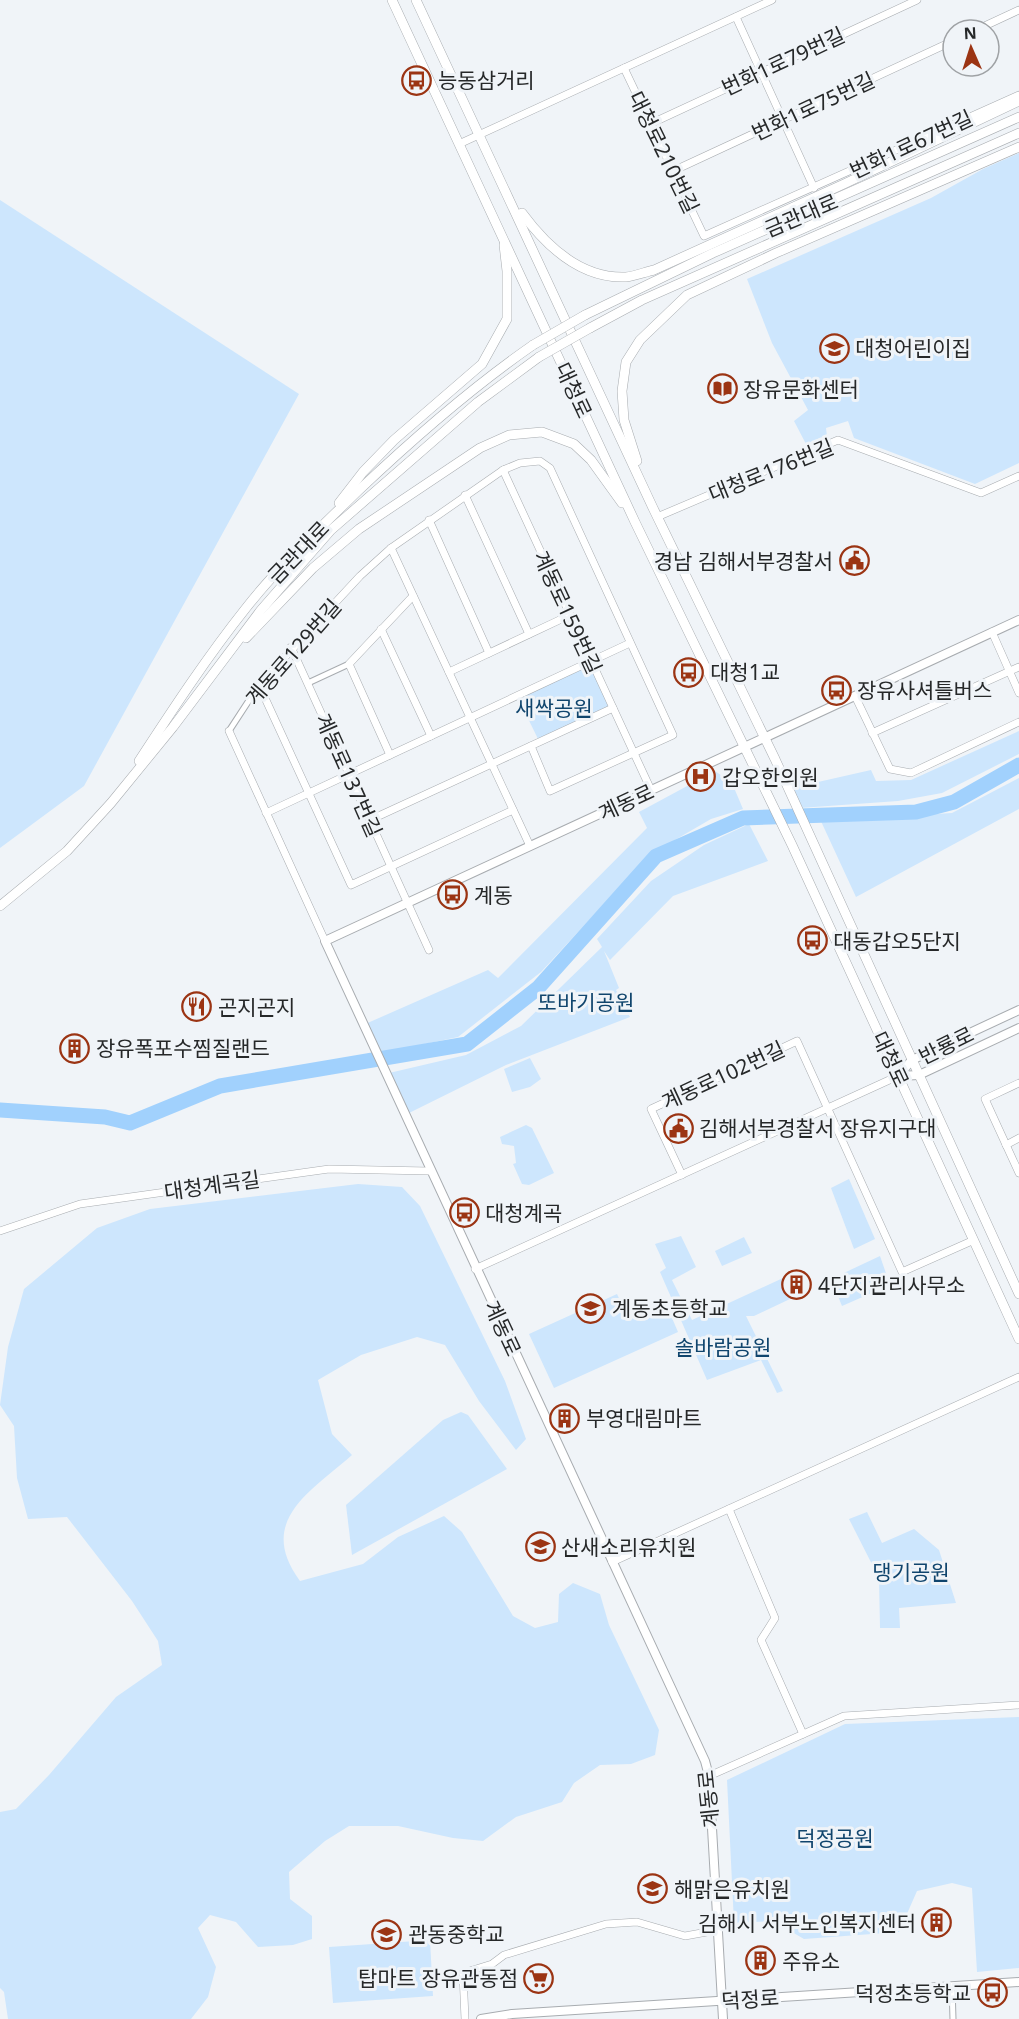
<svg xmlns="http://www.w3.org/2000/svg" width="1019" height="2019" viewBox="0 0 1019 2019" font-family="'Noto Sans','Noto Sans KR',sans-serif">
	<rect width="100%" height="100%" fill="#f0f4f8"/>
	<g fill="#cde6fd">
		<polygon points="1019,153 1019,463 975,484 854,438 848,421 826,428 827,436 806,444 794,421 808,410 772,343 747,279 931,198 983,169"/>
		<polygon points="0,200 299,394 84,786 0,848"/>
		<polygon points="591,665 611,707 539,741 518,698"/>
		<polygon points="1019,731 1019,754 942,793 898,801 800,808 787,781 803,778 818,782 871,770 876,781 911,780"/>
		<polygon points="715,771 732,783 743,809 711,819 649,855 541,972 458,1037 381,1053 363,1025 488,970 498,978 647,828 639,812"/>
		<polygon points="1019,778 1019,809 856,897 819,817 871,818 952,813"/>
		<polygon points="749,824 768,861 673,896 610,960 604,951 619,988 616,990 630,1017 506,1065 407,1114 389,1073 466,1055 521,1026 602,947 597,939 651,881 704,845"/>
		<polygon points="530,1058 541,1079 530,1087 512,1092 504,1069"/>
		<polygon points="526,1125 532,1128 554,1173 529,1185 522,1184 513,1164 516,1163 514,1146 502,1144 500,1137"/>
		<polygon points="849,1179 875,1239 854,1249 831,1188"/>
		<path d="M 358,1184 L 402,1187 L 420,1206 L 505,1381 L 526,1439 L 516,1450 L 479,1401 L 445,1345 L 417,1337 L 361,1355 L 318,1380 L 332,1434 L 352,1455 C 310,1492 256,1521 300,1581 L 363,1564 L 398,1537 L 444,1516 L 462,1532 L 513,1616 L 535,1628 L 558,1622 L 559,1594 L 573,1583 L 600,1594 L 609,1625 L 659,1730 L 655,1755 L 631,1764 L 600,1765 L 574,1783 L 562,1802 L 516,1817 L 483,1841 L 453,1838 L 398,1826 L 349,1826 L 325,1841 L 289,1872 L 290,1899 L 312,1916 L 312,1939 L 293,1945 L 258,1947 L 236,1922 L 210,1915 L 198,1928 L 216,1967 L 208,1997 L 191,2019 L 8,2019 L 4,1992 L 0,1988 L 0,1812 L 16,1809 L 49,1775 L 116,1697 L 162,1665 L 158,1641 L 132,1601 L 67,1517 L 28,1519 L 17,1478 L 14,1426 L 0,1405 L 8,1347 L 24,1289 L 97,1228 L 150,1209 Z"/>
		<polygon points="681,1236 696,1267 672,1280 692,1320 783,1278 790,1299 754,1316 746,1316 783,1391 777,1393 761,1360 707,1380 660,1272 666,1268 655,1244"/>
		<polygon points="744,1237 752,1253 722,1266 715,1251"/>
		<polygon points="880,1256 890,1285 842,1306 831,1279"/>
		<polygon points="617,1294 629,1320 666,1304 678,1332 554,1388 529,1334"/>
		<polygon points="461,1412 468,1415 507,1469 352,1555 346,1505 443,1420"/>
		<polygon points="867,1512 882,1543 914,1529 939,1550 956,1603 899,1608 900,1628 880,1628 879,1578 849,1519"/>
		<polygon points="1019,1717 1019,1968 977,1972 972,1888 952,1883 917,1891 899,1932 804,1939 773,1921 734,1923 727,1780 845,1724"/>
		<polygon points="430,1940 433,1996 333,2003 329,1947"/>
	</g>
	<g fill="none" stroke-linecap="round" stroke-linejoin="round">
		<polyline stroke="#a1d1fd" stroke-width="15" points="0,1110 105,1117 130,1123 220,1086 467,1044 538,988 656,856 743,818 916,812 954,802 1019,765"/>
		<defs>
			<g id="pedestrian">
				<polyline points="308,683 349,664"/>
				<polyline points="229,731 259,685"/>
				<polyline points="952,1986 953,2019"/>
			</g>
			<g id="minor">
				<polyline points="736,17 814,188"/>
				<polyline points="976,30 1019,10"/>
				<polyline points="624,68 704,236 1019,95"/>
				<polyline points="650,124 917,0"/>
				<polyline points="459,144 772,0"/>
				<polyline points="673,171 953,41"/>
				<polyline points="503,470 651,790"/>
				<polyline points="465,495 529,634"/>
				<polyline points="657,517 838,440 981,493 1019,476"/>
				<polyline points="429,520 489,653"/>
				<polyline points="391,548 530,846"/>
				<polyline points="381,629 431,736"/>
				<polyline points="992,632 1019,693"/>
				<polyline points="291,647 429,950"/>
				<polyline points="449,672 570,615"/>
				<polyline points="855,696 890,769 911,773 1019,722"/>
				<polyline points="229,731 325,941"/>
				<polyline points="872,733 1019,667"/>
				<polyline points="390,755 349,664 413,596"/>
				<polyline points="513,810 351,885 259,685 360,576 391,548 503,470 520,463 540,461 550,468 673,735 550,791 531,746"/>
				<polyline points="266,813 630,643"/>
				<polyline points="370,820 613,708"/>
				<polyline points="1019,1083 985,1099 1019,1173"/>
				<polyline points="1006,1145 1019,1138"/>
				<polyline points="682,1175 651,1109 797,1041 902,1272 974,1240"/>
				<polyline points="0,1231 80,1204 329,1169 429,1171"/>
				<polyline points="475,1269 898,1076"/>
				<polyline points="729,1509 775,1618 761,1640 803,1734"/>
				<polyline points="612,1562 1019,1377"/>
				<polyline points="709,1776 844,1716 1019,1705"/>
				<polyline points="465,2019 463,1973 492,1964 504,1955 606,1924 637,1922 685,1936 718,1930"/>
			</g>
			<g id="tertiary">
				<polyline points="898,1076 912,1060 1019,1010"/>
				<polyline points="898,1076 919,1075 1019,1028"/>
				<polyline points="481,2019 512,2014 1019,1982"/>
				<polyline points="723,2019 709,1776 705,1761 325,941 1019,620"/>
			</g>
			<g id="secondary">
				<polyline points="392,0 635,522 792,845 1019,1339"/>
				<polyline points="416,0 653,508 775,759 1019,1294"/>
				<path d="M 522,213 C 547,247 581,279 626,277 C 635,276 645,272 654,270 L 844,184 L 1019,101"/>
				<polyline points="585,315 713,253 1019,117"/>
				<polyline points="590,328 642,300 1019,133"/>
				<polyline points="637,461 624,420 622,391 626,362 640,340 687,295 776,253 1019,147"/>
				<polyline points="339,503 363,472 394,440 482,364 507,319 507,271 504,245"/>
				<polyline points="246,638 313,568 359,529 480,448 509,435 542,432 574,444 591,460 622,503"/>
				<path d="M 139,761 C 173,709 207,657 246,608 C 279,566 320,528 359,490 C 414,438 471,388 533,345"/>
				<polyline points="0,906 67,851 111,803 173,727 261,610 331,530 478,402 539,357"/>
			</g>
		</defs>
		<use href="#pedestrian" stroke="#a8acb0" stroke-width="7"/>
		<use href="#minor" stroke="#a8acb0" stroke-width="8"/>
		<use href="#tertiary" stroke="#a8acb0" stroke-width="10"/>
		<use href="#secondary" stroke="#a8acb0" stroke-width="10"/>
		<use href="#pedestrian" stroke="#fff" stroke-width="5"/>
		<use href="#minor" stroke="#fff" stroke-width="7"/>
		<use href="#tertiary" stroke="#fff" stroke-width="8"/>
		<use href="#secondary" stroke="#fff" stroke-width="9"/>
		<defs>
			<g id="secondary-bridge">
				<polyline points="533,345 585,315"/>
				<polyline points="539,357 590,328"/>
			</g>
		</defs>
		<use href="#secondary-bridge" stroke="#a8acb0" stroke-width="10" stroke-linecap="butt"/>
		<use href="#secondary-bridge" stroke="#fff" stroke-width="9"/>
	</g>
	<defs>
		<symbol id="bus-ring" viewBox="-11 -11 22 22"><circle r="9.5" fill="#f0f4f8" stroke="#9b3413" stroke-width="1.5"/><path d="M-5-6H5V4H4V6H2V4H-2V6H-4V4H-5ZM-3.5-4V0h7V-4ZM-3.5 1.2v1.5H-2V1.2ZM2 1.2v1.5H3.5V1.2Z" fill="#9b3413"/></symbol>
		<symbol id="school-ring" viewBox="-11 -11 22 22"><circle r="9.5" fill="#f0f4f8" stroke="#9b3413" stroke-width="1.5"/><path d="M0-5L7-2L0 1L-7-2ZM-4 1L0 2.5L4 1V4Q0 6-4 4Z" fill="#9b3413"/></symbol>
		<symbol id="library-ring" viewBox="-11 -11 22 22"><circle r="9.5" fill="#f0f4f8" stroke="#9b3413" stroke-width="1.5"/><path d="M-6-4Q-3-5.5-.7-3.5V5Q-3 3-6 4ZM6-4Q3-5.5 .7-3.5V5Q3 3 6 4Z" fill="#9b3413"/></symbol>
		<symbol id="civic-ring" viewBox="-11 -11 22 22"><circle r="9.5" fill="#f0f4f8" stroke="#9b3413" stroke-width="1.5"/><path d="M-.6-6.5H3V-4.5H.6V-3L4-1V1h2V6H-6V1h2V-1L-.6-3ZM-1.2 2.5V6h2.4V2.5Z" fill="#9b3413"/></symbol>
		<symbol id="hospital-ring" viewBox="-11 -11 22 22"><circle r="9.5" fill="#f0f4f8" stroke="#9b3413" stroke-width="1.5"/><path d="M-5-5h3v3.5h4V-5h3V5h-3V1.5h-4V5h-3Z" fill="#9b3413"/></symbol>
		<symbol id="restaurant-ring" viewBox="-11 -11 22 22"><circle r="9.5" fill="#f0f4f8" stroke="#9b3413" stroke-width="1.5"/><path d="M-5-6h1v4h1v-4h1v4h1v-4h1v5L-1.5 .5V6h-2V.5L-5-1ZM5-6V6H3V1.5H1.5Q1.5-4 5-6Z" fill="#9b3413"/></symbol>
		<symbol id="building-ring" viewBox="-11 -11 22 22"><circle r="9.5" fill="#f0f4f8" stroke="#9b3413" stroke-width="1.5"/><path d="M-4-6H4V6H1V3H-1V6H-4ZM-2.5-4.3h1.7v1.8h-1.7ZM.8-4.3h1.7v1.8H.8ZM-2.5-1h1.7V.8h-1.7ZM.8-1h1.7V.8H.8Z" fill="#9b3413"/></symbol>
		<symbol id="supermarket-ring" viewBox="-11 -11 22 22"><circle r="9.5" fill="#f0f4f8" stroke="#9b3413" stroke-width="1.5"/><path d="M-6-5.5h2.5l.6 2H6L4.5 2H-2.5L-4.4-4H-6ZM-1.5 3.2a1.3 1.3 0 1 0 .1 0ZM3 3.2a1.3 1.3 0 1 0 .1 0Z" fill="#9b3413"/></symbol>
	</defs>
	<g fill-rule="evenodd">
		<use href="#bus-ring" x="400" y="64" width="33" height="33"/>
		<use href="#school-ring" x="818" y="332" width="33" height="33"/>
		<use href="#library-ring" x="706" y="372" width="33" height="33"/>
		<use href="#civic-ring" x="838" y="544" width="33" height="33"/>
		<use href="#bus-ring" x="672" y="656" width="33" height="33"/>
		<use href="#bus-ring" x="820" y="674" width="33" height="33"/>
		<use href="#hospital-ring" x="684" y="760" width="33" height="33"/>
		<use href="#bus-ring" x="436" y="878" width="33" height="33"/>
		<use href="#bus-ring" x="796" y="924" width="33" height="33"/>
		<use href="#restaurant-ring" x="180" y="990" width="33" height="33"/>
		<use href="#building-ring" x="58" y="1032" width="33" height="33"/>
		<use href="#civic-ring" x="662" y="1112" width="33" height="33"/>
		<use href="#bus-ring" x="448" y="1196" width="33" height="33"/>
		<use href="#building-ring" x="780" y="1268" width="33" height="33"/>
		<use href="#school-ring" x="574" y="1292" width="33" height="33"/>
		<use href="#building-ring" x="548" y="1402" width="33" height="33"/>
		<use href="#school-ring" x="524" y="1530" width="33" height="33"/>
		<use href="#school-ring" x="636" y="1872" width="33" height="33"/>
		<use href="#building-ring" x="920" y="1906" width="33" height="33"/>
		<use href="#school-ring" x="370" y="1918" width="33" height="33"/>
		<use href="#building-ring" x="744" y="1944" width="33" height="33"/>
		<use href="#supermarket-ring" x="522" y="1962" width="33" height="33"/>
		<use href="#bus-ring" x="976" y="1976" width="33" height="33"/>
	</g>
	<g text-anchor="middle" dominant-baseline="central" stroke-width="6" stroke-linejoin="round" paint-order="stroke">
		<g font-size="21" fill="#262829" stroke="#f0f4f8">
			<text transform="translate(783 61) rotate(-25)">번화1로79번길</text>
			<text transform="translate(813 106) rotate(-25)">번화1로75번길</text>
			<text transform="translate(911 144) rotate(-25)">번화1로67번길</text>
			<text transform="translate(664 152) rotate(64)">대청로210번길</text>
			<text transform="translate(801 215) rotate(-23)">금관대로</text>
			<text transform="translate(574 390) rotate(65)">대청로</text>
			<text transform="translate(771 470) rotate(-22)">대청로176번길</text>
			<text transform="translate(298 552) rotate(-46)">금관대로</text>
			<text transform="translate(568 612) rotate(65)">계동로159번길</text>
			<text transform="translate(293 652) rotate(-49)">계동로129번길</text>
			<text transform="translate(349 775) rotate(66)">계동로137번길</text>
			<text transform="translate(626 802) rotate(-25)">계동로</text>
			<text transform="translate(946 1045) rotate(-26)">반룡로</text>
			<text transform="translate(891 1059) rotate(65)">대청로</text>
			<text transform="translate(723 1075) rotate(-25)">계동로102번길</text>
			<text transform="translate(212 1185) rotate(-8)">대청계곡길</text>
			<text transform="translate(503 1328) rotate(65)">계동로</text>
			<text transform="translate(708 1799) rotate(-96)">계동로</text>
			<text transform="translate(750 1999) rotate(-4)">덕정로</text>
		</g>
		<g font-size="21" fill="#262829" stroke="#f0f4f8" text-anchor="start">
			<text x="438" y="80">능동삼거리</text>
			<text x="855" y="348">대청어린이집</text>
			<text x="743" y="389">장유문화센터</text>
			<text x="833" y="561" text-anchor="end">경남 김해서부경찰서</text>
			<text x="710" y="672">대청1교</text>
			<text x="857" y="690">장유사셔틀버스</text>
			<text x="722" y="777">갑오한의원</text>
			<text x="474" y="895">계동</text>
			<text x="833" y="941">대동갑오5단지</text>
			<text x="218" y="1007">곤지곤지</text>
			<text x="96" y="1048">장유폭포수찜질랜드</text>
			<text x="699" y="1128">김해서부경찰서 장유지구대</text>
			<text x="485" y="1213">대청계곡</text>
			<text x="818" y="1285">4단지관리사무소</text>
			<text x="612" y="1308">계동초등학교</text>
			<text x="586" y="1418">부영대림마트</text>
			<text x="561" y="1547">산새소리유치원</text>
			<text x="674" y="1889">해맑은유치원</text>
			<text x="916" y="1923" text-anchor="end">김해시 서부노인복지센터</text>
			<text x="408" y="1934">관동중학교</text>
			<text x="782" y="1961">주유소</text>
			<text x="518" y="1978" text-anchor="end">탑마트 장유관동점</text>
			<text x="971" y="1993" text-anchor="end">덕정초등학교</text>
		</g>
		<g font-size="21" fill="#10456d" stroke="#f0f4f8">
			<text x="554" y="708">새싹공원</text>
			<text x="586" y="1002">또바기공원</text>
			<text x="723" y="1347">솔바람공원</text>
			<text x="911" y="1572">댕기공원</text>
			<text x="835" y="1838">덕정공원</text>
		</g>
	</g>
	<g transform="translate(971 48) rotate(357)"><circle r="28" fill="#f0f4f8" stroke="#9fa2a5" stroke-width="1.5"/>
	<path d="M0-4.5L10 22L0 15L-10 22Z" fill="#9b3413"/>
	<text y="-9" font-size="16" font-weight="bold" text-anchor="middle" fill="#262829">N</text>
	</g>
</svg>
